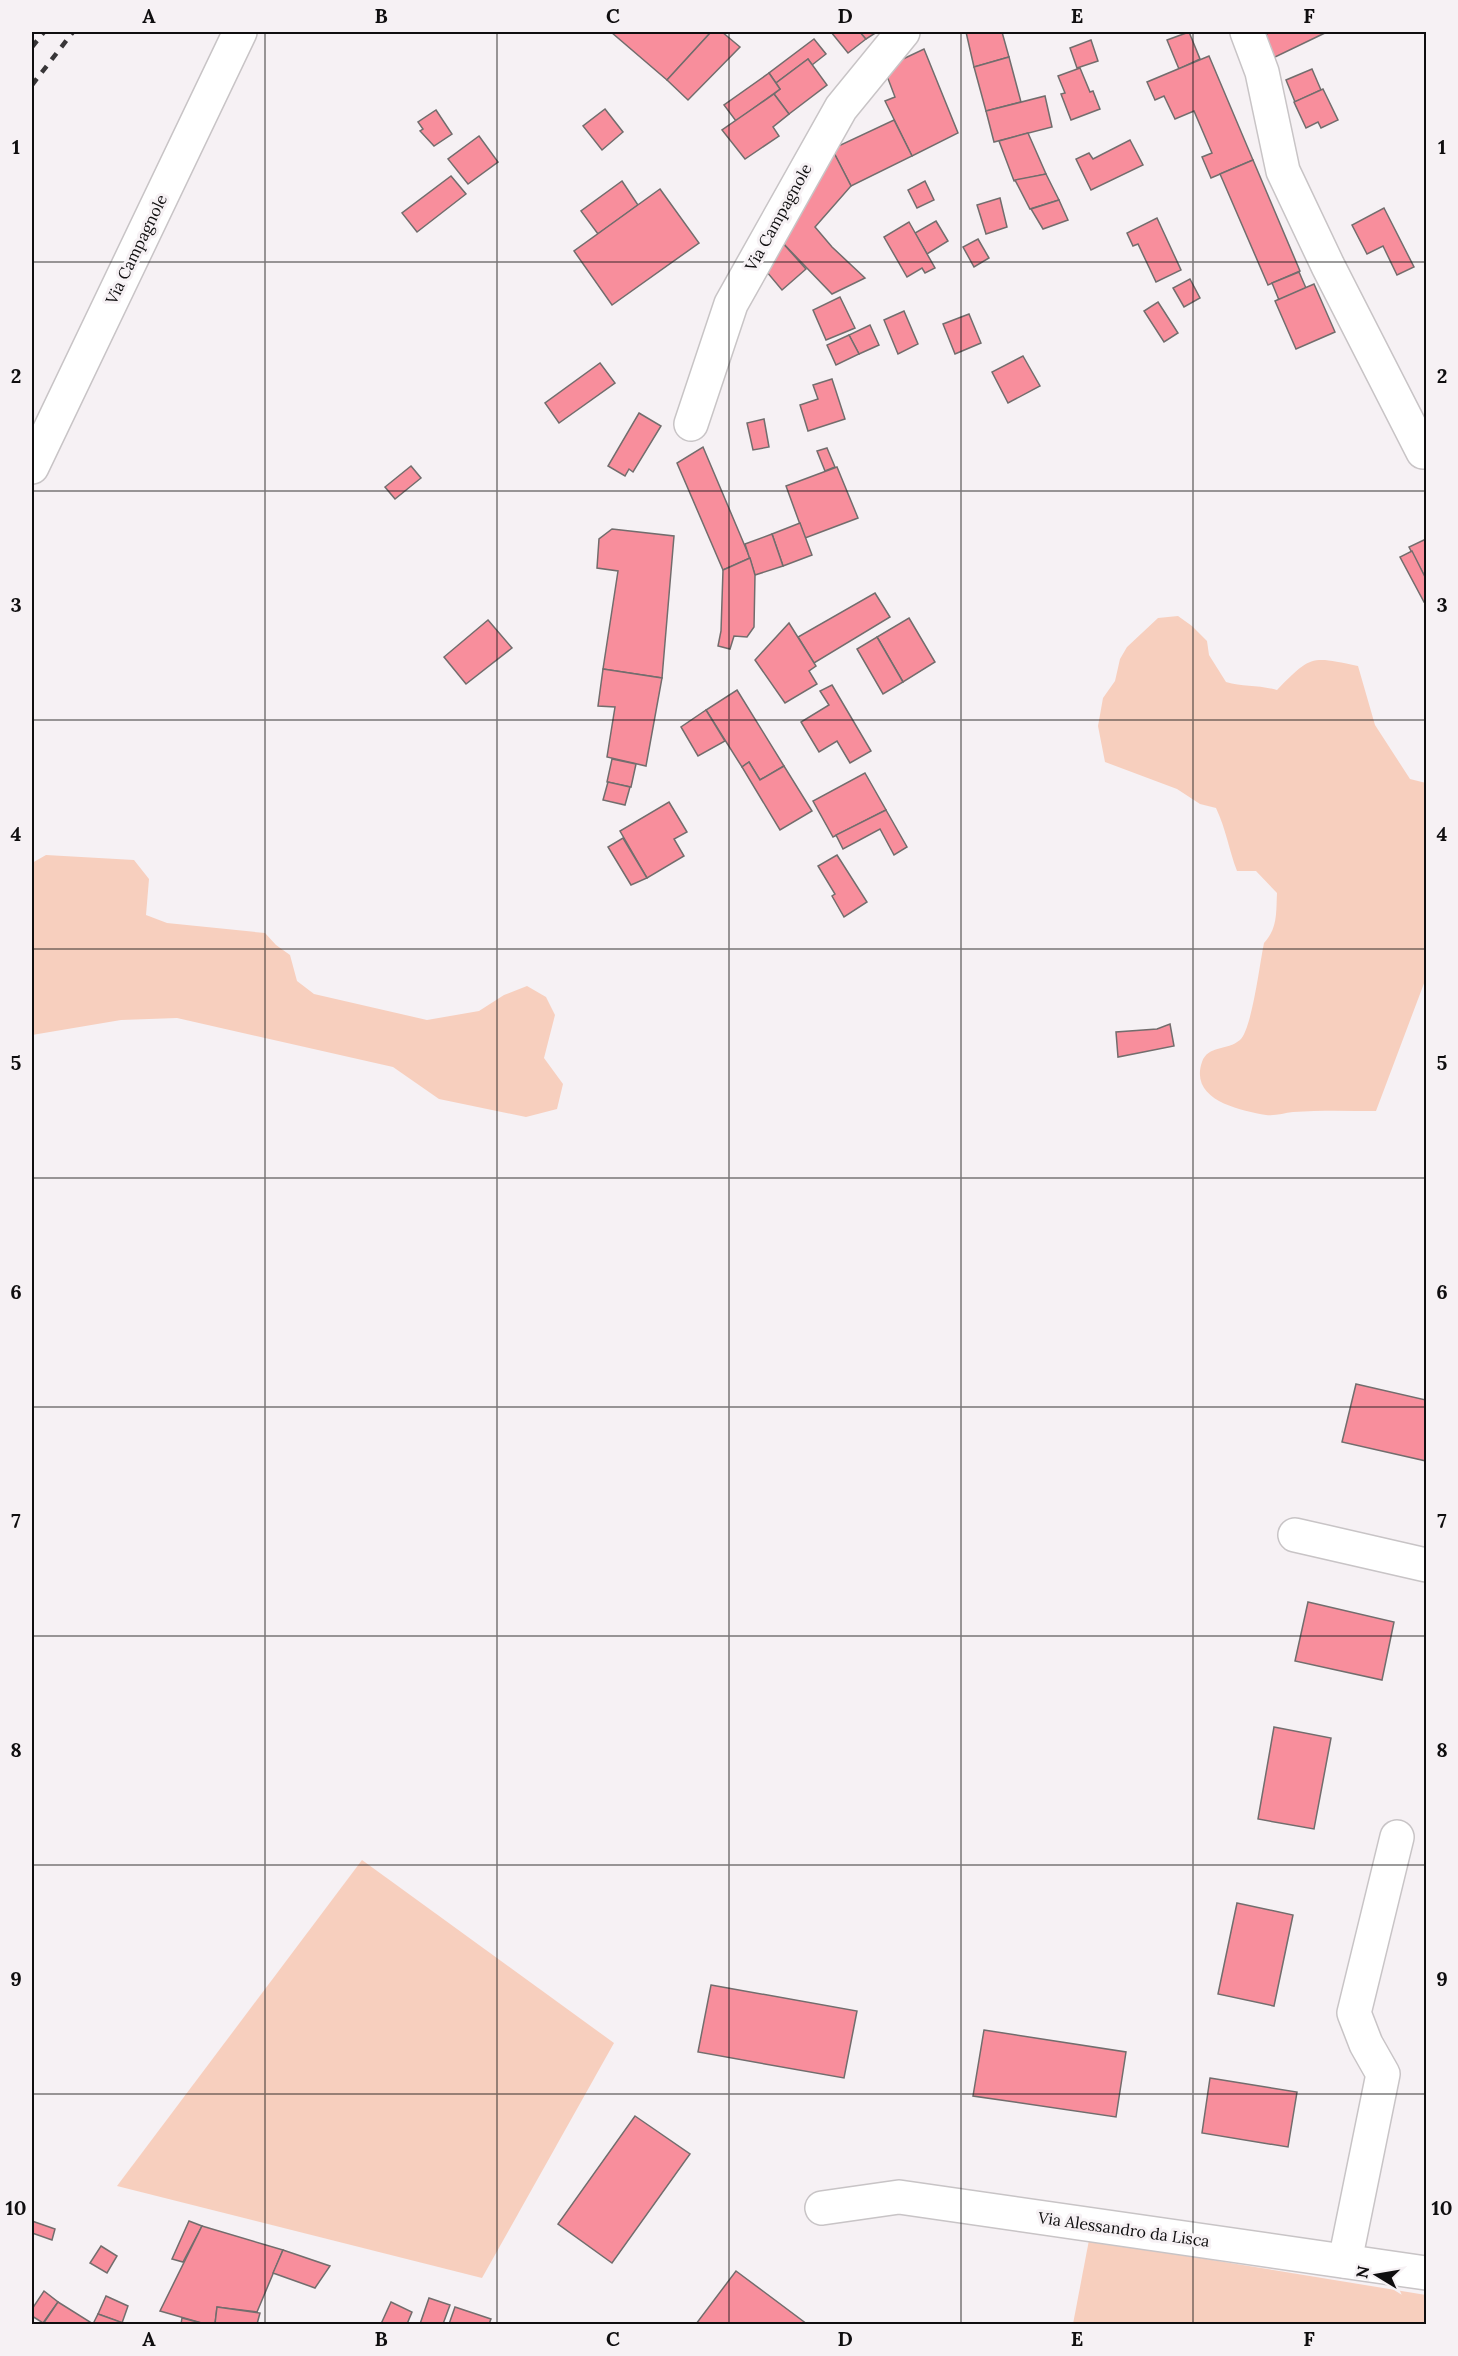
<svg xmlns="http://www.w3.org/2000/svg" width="1458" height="2356" viewBox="0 0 1458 2356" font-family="Lora,serif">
	<rect width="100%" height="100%" fill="#f6f1f4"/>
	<g fill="#f7cfbe">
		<path d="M 1178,616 L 1192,626 L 1207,641 L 1209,655 L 1226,682 C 1243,687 1260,685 1277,690 C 1311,655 1311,656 1358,666 L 1375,725 L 1410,779 L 1426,783 L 1426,978 L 1376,1111 C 1349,1111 1321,1110 1293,1112 C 1284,1113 1276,1116 1266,1115 C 1239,1110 1189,1100 1202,1062 C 1208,1045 1227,1051 1240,1040 C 1252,1029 1260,962 1264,943 C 1278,928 1276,912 1277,893 L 1256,871 L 1237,871 C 1229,850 1226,829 1216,808 L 1200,804 L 1177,789 L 1105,762 L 1098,726 L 1103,698 L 1115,681 L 1120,659 L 1127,647 L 1158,618 Z"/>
		<polygon points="46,855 134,860 149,879 146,915 167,923 265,933 276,945 290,955 297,981 314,994 427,1020 479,1011 504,995 527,986 546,997 555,1015 544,1058 563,1084 557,1109 526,1117 439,1099 393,1067 177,1018 121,1020 32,1035 32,863"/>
		<polygon points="362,1860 614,2043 482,2278 117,2186"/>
		<polygon points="1089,2240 1426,2295 1426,2324 1073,2324"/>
	</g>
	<g fill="#f88e9c" stroke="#726d6d" stroke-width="1.5">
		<polygon points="611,32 711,32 667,80"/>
		<polygon points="711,32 722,32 740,47 688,100 667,80"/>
		<polygon points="831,32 860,32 866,39 848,53"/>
		<polygon points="860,32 877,32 866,39"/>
		<polygon points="966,32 1002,32 1009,57 974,67"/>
		<polygon points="1189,32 1200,59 1179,69 1167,40"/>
		<polygon points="1270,32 1327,32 1273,58 1263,36"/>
		<polygon points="814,39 826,54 812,65 808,59 776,83 769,73"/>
		<polygon points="1091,40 1098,61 1077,68 1070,48"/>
		<polygon points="924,49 958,133 912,156 885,101 895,97 884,68"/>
		<polygon points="1209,56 1253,160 1211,178 1202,157 1212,153 1194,111 1175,119 1164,96 1155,100 1147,82"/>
		<polygon points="1009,57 1021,102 986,111 974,67"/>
		<polygon points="808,59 827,85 789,114 774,94 780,89 776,83"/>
		<polygon points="1080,68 1090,92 1093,91 1100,109 1071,120 1061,94 1065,93 1058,76"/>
		<polygon points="1312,69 1321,90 1295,102 1286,80"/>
		<polygon points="769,73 780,89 736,121 724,105"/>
		<polygon points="1323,89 1338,120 1321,128 1318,122 1306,128 1294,102"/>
		<polygon points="774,94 789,114 773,127 779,136 745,159 722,130"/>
		<polygon points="1045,96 1052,127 994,142 986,111"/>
		<polygon points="605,109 623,132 602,150 583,126"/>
		<polygon points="436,110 452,134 434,146 420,131 423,129 418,122"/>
		<polygon points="894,120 912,156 851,186 832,149"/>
		<polygon points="1028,133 1046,174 1014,181 999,141"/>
		<polygon points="479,136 498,162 468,184 448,159"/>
		<polygon points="1130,140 1143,165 1091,190 1076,159 1089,153 1093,159"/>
		<polygon points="832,149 851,186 815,227 832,247 865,278 832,294 776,236"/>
		<polygon points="1253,160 1300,271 1268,285 1220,174"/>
		<polygon points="1046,174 1059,200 1030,209 1015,180"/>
		<polygon points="451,176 466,194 417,232 402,213"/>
		<polygon points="622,181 638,205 598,234 581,211"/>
		<polygon points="925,181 934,200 917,208 908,190"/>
		<polygon points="660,189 699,243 612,305 574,251"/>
		<polygon points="1000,198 1007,227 986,234 977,205"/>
		<polygon points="1059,200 1068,220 1043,229 1031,209"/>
		<polygon points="1384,208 1414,267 1397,275 1383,246 1367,254 1352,225"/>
		<polygon points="1157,218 1181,270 1156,282 1138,244 1133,246 1127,233"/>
		<polygon points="936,221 948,241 927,254 915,233"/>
		<polygon points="909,222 935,268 925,273 922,268 907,277 884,237"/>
		<polygon points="978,239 989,258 974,267 963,247"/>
		<polygon points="780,240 806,269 782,290 761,265"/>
		<polygon points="1299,272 1306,288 1279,300 1272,283"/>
		<polygon points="1190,279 1200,298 1184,307 1173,288"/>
		<polygon points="1314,284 1335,332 1296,349 1275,301"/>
		<polygon points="840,297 855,328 826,340 813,310"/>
		<polygon points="1158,302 1178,333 1164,342 1144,311"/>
		<polygon points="904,311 918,344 898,354 884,320"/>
		<polygon points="969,314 981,343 955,354 943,324"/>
		<polygon points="870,325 879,345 859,354 849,335"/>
		<polygon points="849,335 859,354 836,365 827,345"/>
		<polygon points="1023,356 1040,386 1008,403 992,372"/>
		<polygon points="600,363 615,383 559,423 545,403"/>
		<polygon points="832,379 845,419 808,431 800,405 818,399 813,385"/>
		<polygon points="639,413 661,426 633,472 629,469 625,476 608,466"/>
		<polygon points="764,419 769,447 753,450 747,423"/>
		<polygon points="703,447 750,558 723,570 677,463"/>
		<polygon points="827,448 835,467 825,471 817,451"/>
		<polygon points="411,466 421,478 395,499 385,487"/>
		<polygon points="837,467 858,518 805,538 786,486"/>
		<polygon points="800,523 812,555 783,566 772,534"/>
		<polygon points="612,529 674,536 662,678 603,669 618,571 597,568 599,539"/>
		<polygon points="772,534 783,566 755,575 745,544"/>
		<polygon points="1426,539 1426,579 1409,547"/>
		<polygon points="1412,551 1426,579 1426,601 1424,602 1400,557"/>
		<polygon points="750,558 755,575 754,627 747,637 734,636 730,649 718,646 721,631 723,570"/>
		<polygon points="875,593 890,617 814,663 798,637"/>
		<polygon points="909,618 935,662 903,682 877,637"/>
		<polygon points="488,620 512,648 466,684 444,657"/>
		<polygon points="789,623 816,666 809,671 817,684 785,703 755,660"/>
		<polygon points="877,637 903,682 883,694 857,649"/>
		<polygon points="603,669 662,678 646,766 607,757 615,707 598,706"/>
		<polygon points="832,685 871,751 850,763 837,741 819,752 801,722 829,705 820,691"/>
		<polygon points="737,690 784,766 760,780 749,762 742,767 706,710"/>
		<polygon points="706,710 725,741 698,756 681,727"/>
		<polygon points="612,759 636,764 631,787 607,782"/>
		<polygon points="749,762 760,780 784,766 812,811 780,830 742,767"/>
		<polygon points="865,773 886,810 833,837 813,801"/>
		<polygon points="608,782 630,787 625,805 603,800"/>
		<polygon points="669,802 687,832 674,839 684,856 647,878 620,831"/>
		<polygon points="886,810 907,847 894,855 880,829 843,849 836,835"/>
		<polygon points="623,838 647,878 631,885 608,847"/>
		<polygon points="837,855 867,902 844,917 832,896 835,894 818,866"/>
		<polygon points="1170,1024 1174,1046 1118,1057 1116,1032 1157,1029"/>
		<polygon points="1356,1384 1426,1400 1426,1461 1342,1442"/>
		<polygon points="1308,1602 1394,1622 1382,1680 1295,1661"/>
		<polygon points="1274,1727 1331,1738 1314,1829 1258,1819"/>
		<polygon points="1237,1903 1293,1915 1274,2006 1218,1994"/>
		<polygon points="711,1985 857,2011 844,2078 698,2052"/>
		<polygon points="984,2030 1126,2052 1116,2117 973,2096"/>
		<polygon points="1210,2078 1297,2092 1288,2147 1202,2133"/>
		<polygon points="635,2116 690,2154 612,2263 558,2224"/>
		<polygon points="32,2221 55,2229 52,2240 32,2233"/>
		<polygon points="189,2221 202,2226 183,2262 172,2259"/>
		<polygon points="202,2226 283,2250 257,2312 217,2307 215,2324 205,2324 160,2311"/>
		<polygon points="101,2246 117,2256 107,2273 90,2263"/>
		<polygon points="283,2250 330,2266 315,2288 273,2273"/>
		<polygon points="736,2271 807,2324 808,2324 696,2324"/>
		<polygon points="44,2291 58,2302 43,2323 32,2316 32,2309"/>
		<polygon points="106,2296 128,2306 122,2323 98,2314"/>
		<polygon points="429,2298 450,2305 443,2324 420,2324"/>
		<polygon points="58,2302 93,2324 98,2314 126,2324 43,2324"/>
		<polygon points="391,2302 412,2312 407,2324 381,2324"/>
		<polygon points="217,2307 260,2313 257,2324 215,2324"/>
		<polygon points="455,2307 491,2319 489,2324 449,2324"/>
		<polygon points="182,2318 205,2324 181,2324"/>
	</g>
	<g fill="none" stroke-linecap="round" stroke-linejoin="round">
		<defs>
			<g id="minor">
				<polyline points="1247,32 1262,72 1283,171 1328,266 1423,452"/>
				<polyline points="691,424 731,304 841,108 903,32"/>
				<polyline points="32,467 240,32"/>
				<polyline points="1295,1535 1426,1565"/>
				<polyline points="822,2208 899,2197 1426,2273"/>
				<polyline points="1345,2261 1383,2074 1366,2044 1354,2013 1397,1837"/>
			</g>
		</defs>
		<use href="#minor" stroke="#c8c4c6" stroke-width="36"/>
		<use href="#minor" stroke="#fff" stroke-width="33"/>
		<g stroke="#383638" stroke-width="4.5" stroke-dasharray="8 8" stroke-linecap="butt">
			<polyline points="32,47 44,32"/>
			<polyline points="32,85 73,32"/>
		</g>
	</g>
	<path fill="none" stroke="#0f0e0f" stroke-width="1.5" stroke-opacity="0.55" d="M 265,32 L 265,2324M 497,32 L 497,2324M 729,32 L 729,2324M 961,32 L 961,2324M 1193,32 L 1193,2324M 32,262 L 1426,262M 32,491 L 1426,491M 32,720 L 1426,720M 32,949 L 1426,949M 32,1178 L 1426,1178M 32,1407 L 1426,1407M 32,1636 L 1426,1636M 32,1865 L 1426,1865M 32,2094 L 1426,2094"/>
	<g text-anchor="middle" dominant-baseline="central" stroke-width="6" stroke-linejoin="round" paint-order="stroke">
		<g font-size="16" fill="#0f0e0f" stroke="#f6f1f4">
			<text transform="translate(778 217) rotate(-61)">Via Campagnole</text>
			<text transform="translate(136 249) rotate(-64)">Via Campagnole</text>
			<text transform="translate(1124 2229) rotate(8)">Via Alessandro da Lisca</text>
		</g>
	</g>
	<rect width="1458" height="2356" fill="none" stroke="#f6f1f4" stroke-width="66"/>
	<g transform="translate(1377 2275) rotate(281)" stroke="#f6f1f4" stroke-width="4.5" paint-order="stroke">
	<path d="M0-4.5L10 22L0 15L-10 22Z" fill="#0f0e0f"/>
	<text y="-9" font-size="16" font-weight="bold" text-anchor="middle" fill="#0f0e0f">N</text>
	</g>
	<rect x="33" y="33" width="1392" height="2290" fill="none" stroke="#0f0e0f" stroke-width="2"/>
	<g font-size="20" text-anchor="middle" font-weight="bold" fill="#0f0e0f">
		<text x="149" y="23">A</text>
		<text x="381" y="23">B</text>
		<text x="613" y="23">C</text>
		<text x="845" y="23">D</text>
		<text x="1077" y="23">E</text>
		<text x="1309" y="23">F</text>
		<text x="16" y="154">1</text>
		<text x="1442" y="154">1</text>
		<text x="16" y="383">2</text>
		<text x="1442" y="383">2</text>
		<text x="16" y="612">3</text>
		<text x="1442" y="612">3</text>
		<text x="16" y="841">4</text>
		<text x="1442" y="841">4</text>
		<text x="16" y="1070">5</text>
		<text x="1442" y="1070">5</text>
		<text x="16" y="1299">6</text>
		<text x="1442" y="1299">6</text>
		<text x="16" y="1528">7</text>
		<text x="1442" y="1528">7</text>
		<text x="16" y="1757">8</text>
		<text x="1442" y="1757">8</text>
		<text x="16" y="1986">9</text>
		<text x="1442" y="1986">9</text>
		<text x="16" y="2215">10</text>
		<text x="1442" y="2215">10</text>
		<text x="149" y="2346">A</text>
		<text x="381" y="2346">B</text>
		<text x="613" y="2346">C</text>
		<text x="845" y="2346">D</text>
		<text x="1077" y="2346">E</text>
		<text x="1309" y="2346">F</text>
	</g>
</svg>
